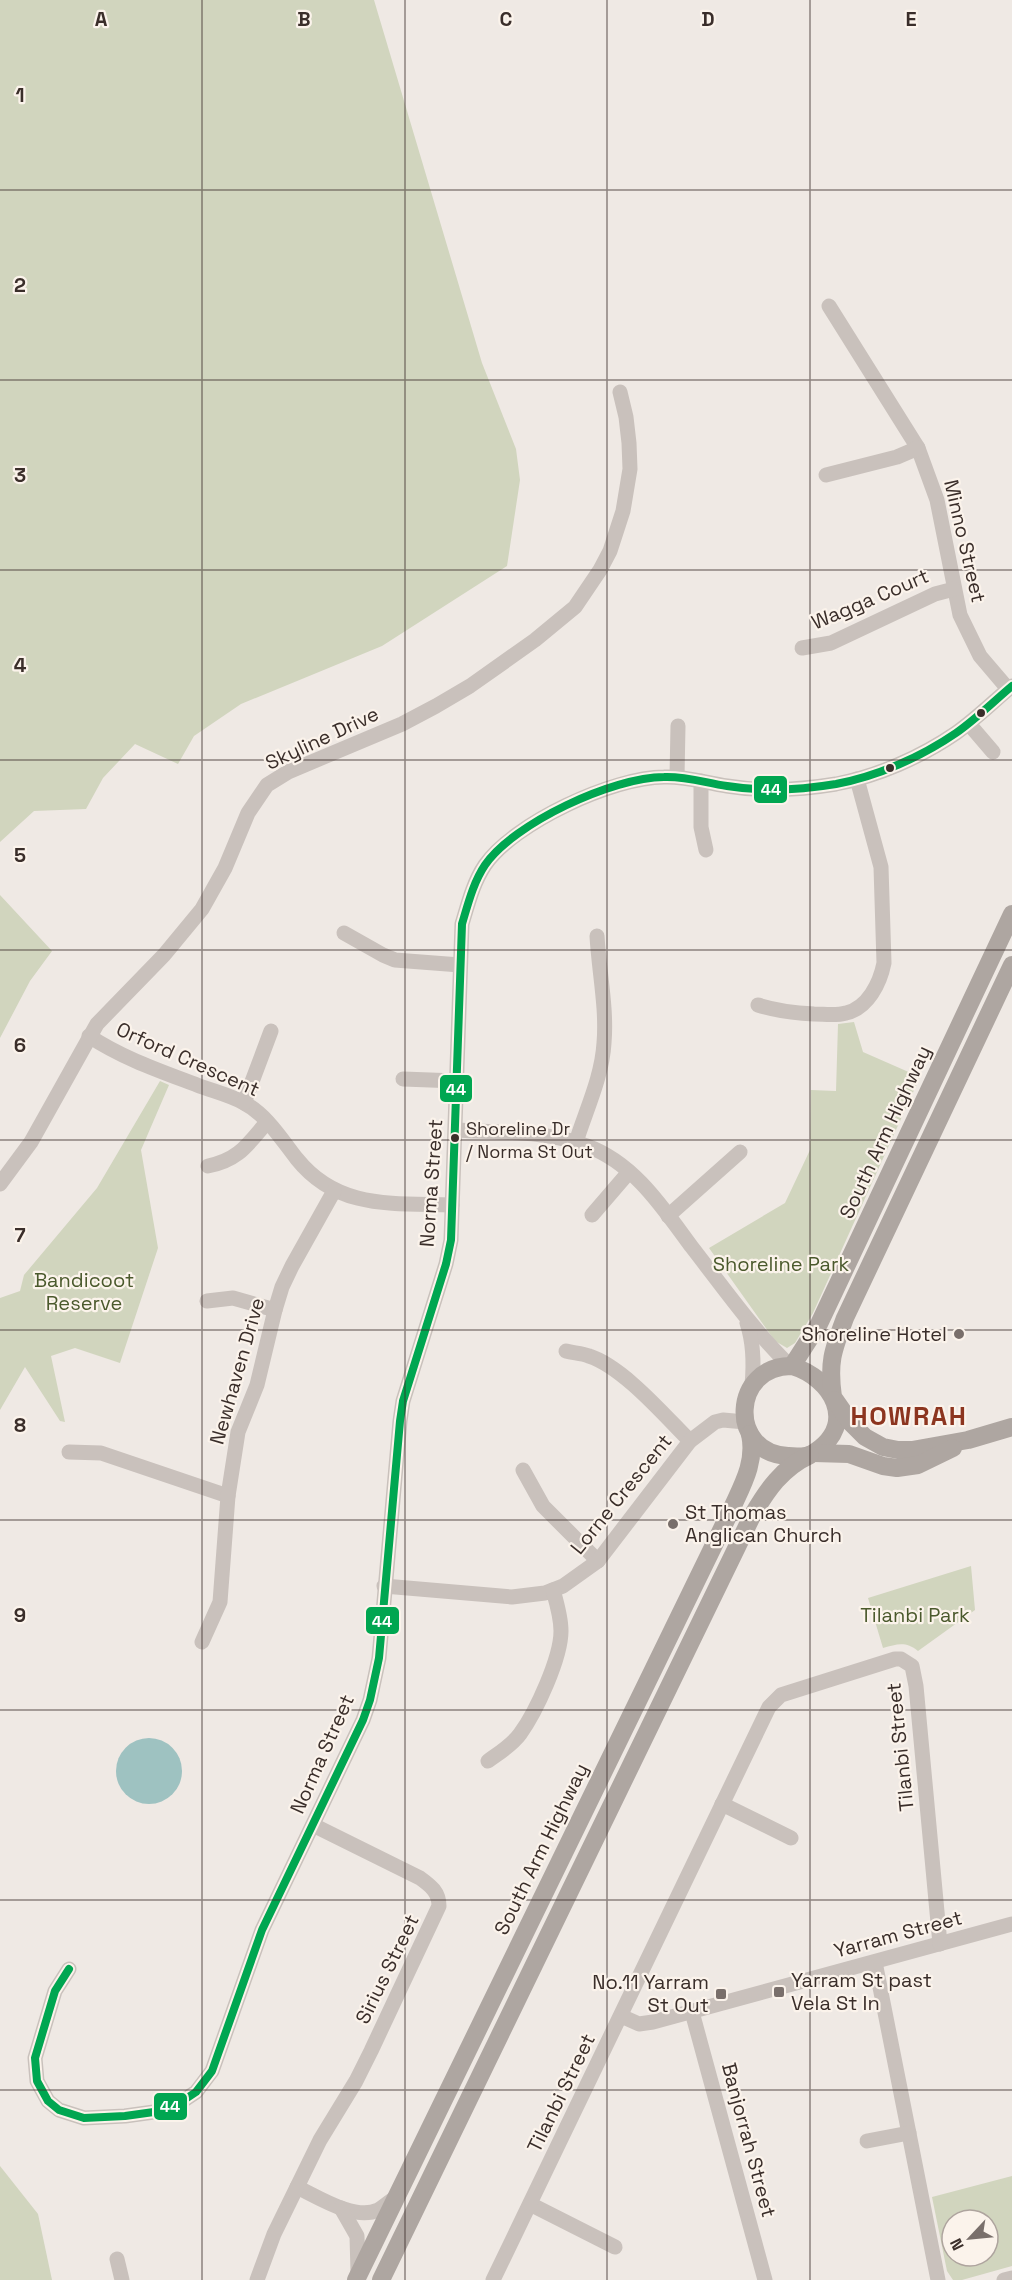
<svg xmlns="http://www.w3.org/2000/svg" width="1012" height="2280" viewBox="0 0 1012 2280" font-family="'Space Grotesk',sans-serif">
	<rect width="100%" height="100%" fill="#efe9e4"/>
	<g fill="#d1d5be" fill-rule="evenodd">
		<polygon points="0,0 374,0 482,363 516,449 520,480 507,566 382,646 241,704 194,736 178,764 135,744 103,778 86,809 34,811 0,842"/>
		<polygon points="0,895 52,951 30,981 0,1038"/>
		<polygon points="854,1022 863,1052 920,1077 813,1313 795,1343 787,1348 775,1341 709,1248 785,1203 810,1150 811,1090 836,1091 838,1024"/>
		<polygon points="160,1081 169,1085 141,1150 158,1248 120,1363 75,1348 51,1356 65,1422 60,1421 25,1367 0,1410 0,1298 20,1291 24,1275 97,1188"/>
		<path d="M 971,1566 L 975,1610 L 918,1651 C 906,1641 897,1644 883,1648 L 868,1598 Z"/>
		<polygon points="0,2166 38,2214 52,2280 0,2280"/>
		<path d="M 1012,2176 L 1012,2266 L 962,2280 L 953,2280 L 947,2271 L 932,2197 ZM 952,2220 L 988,2220 L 988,2256 L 952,2256 Z"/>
	</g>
	<circle fill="#9ec2c1" cx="149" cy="1771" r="33"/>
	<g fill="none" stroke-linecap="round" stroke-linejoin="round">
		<g stroke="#c9c1bc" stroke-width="15">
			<polyline points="829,306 918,448 937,500 960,615 980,656 1008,689"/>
			<polyline points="826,475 897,457 918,448"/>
			<polyline points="802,648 831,643 935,594 954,589"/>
			<polyline points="969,724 993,752"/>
			<polyline points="677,777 678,726"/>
			<polyline points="701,781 701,827 706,850"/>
			<polyline points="344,933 383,955 395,960 460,965"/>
			<path d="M 758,1005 C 777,1011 794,1013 814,1014 C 824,1014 836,1016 846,1013 C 868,1008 880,983 884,963 L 881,867 L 857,779"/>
			<path d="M 89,1036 C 122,1058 160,1071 197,1085 C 212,1091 230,1095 244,1103 C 266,1114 282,1140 297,1159 C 338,1210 393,1203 452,1205"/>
			<polyline points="403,1079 457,1081"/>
			<polyline points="244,1103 271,1031"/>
			<path d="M 456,1130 C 500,1133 545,1130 587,1146 C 634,1163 663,1208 691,1246 C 723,1287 753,1330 790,1366"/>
			<path d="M 576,1142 C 586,1110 602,1077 604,1043 C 607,1008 599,972 597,936"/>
			<path d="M 208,1166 C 239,1160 248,1144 267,1122"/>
			<polyline points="0,1184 31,1142 97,1024 164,955 202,909 225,868 248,813 267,785 288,772 402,724 436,706 470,686 535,640 575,607 600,570 610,551 623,511 630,469 629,443 626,417 620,392"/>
			<polyline points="592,1215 629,1172"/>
			<polyline points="668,1216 740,1152"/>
			<polyline points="207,1301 233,1298 275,1310"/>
			<path d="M 747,1323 C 754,1344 754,1364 752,1385"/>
			<path d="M 566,1351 C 573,1353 582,1353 589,1356 C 623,1367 664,1415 690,1441"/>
			<polyline points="69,1452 101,1453 228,1496"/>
			<polyline points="523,1470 543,1506 598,1561"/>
			<polyline points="384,1586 512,1597 545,1593 563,1586 598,1561 690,1441 715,1422 723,1420 745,1422"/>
			<polyline points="202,1642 220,1602 228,1496 238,1432 257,1385 275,1310 282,1287 292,1266 334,1191"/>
			<path d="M 488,1761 C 499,1753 512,1745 520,1734 C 536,1712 561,1658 561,1631 C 561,1617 557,1604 553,1590"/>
			<polyline points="722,1804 791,1838"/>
			<polyline points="875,1962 938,2280"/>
			<path d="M 69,1969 L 55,1991 L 35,2058 L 37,2081 L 48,2101 L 59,2110 L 84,2118 L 125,2116 L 161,2111 L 184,2100 L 196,2092 L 212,2071 L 262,1930 L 363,1720 L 370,1700 L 379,1658 L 400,1421 L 403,1401 L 446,1264 L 451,1240 L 462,924 C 468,904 473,883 485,865 C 514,823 613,777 664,777 C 686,776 706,783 727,786 C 763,792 800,790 836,784 C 878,776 921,757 956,733 C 976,719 993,702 1012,686"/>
			<polyline points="692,2012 765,2280"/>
			<polyline points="621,2016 639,2024 653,2022 1012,1924"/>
			<polyline points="867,2141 909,2133"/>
			<path d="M 297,2187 C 318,2197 355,2221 378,2210 C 385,2206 391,2200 398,2196"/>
			<polyline points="530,2204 615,2247"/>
			<polyline points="341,2208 357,2236 358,2272"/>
			<polyline points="117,2259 122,2280"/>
			<path d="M 257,2280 L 274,2234 L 320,2140 L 356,2081 L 371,2051 L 439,1906 C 439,1892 431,1886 420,1878 L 313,1825"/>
			<polyline points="493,2280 769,1707 781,1695 895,1659 901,1659 912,1666 916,1686 940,1944"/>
			<polyline points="1004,2280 1012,2278"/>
		</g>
		<g stroke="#aea6a1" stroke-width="18">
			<polyline points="792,1366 819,1324 1012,914"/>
			<path d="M 792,1366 C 832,1378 858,1423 815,1452 C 808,1457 797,1457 788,1456 C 727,1453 732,1365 792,1366 Z"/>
			<path d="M 833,1397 C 828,1362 833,1350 845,1318 L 1012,965"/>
			<polyline points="835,1400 851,1423 865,1437 883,1447 898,1450 912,1450 968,1440 1012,1427"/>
			<polyline points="814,1453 849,1454 883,1466 897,1468 918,1465 953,1448"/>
			<path d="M 356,2280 L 731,1510 C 743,1484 756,1462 750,1434"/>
			<path d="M 381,2280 L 752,1516 C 767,1490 782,1468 810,1455"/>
		</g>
		<defs>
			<path id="bus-1" d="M 69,1969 L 55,1991 L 35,2058 L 37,2081 L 48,2101 L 59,2110 L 84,2118 L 125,2116 L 161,2111 L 184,2100 L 196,2092 L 212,2071 L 262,1930 L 363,1720 L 370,1700 L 379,1658 L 400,1421 L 403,1401 L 446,1264 L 451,1240 L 462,924 C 468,904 473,883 485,865 C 514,823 613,777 664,777 C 686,776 706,783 727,786 C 763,792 800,790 836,784 C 878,776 921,757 956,733 C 976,719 993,702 1012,686"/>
		</defs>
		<use href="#bus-1" stroke="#fbf3eb" stroke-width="12"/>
		<use href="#bus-1" stroke="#00a651" stroke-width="8"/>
	</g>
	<path fill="none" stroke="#3a2e2a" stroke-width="1.5" stroke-opacity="0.55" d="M 202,0 L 202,2280M 405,0 L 405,2280M 607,0 L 607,2280M 810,0 L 810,2280M 0,190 L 1012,190M 0,380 L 1012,380M 0,570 L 1012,570M 0,760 L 1012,760M 0,950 L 1012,950M 0,1140 L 1012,1140M 0,1330 L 1012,1330M 0,1520 L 1012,1520M 0,1710 L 1012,1710M 0,1900 L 1012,1900M 0,2090 L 1012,2090"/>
	<g fill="#3a2e2a" stroke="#fbf3eb" stroke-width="2">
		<circle cx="981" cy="713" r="5"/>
		<circle cx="890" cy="768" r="5"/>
		<circle cx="455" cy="1138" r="5"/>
	</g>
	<g fill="#796f6b" stroke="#fbf3eb" stroke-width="2">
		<circle cx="959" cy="1334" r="6"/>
		<circle cx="673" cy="1524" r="6"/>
		<rect x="773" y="1986" width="12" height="12" rx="3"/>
		<rect x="715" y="1988" width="12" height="12" rx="3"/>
	</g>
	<g text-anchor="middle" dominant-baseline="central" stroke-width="4.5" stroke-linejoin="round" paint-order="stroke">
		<g font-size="18" fill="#3a2e2a" stroke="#fbf3eb" text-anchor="start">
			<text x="466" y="1128">Shoreline Dr<tspan x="466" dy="23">/ Norma St Out</tspan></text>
		</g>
		<g font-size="20" fill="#3a2e2a" stroke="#fbf3eb">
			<text transform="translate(965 541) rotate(77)">Minno Street</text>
			<text transform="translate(870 599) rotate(-23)">Wagga Court</text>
			<text transform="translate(322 738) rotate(-25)">Skyline Drive</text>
			<text transform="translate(188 1059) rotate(24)">Orford Crescent</text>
			<text transform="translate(885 1132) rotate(-65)">South Arm Highway</text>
			<text transform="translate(431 1183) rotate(-86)">Norma Street</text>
			<text transform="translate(237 1371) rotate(-74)">Newhaven Drive</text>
			<text transform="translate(621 1494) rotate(-51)">Lorne Crescent</text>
			<text transform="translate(900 1747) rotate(-96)">Tilanbi Street</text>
			<text transform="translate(322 1754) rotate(-66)">Norma Street</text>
			<text transform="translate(541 1849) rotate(-64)">South Arm Highway</text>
			<text transform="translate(898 1934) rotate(-15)">Yarram Street</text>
			<text transform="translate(387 1969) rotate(-64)">Sirius Street</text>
			<text transform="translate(561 2093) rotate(-64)">Tilanbi Street</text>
			<text transform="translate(749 2140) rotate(75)">Banjorrah Street</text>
		</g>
		<g font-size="20" fill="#4a592c" stroke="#fbf3eb">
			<text x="781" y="1264">Shoreline Park</text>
			<text x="84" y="1280">Bandicoot<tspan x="84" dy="23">Reserve</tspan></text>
			<text x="915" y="1615">Tilanbi Park</text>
		</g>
		<g font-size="20" fill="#3a2e2a" stroke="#fbf3eb" text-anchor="end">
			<text x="947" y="1334">Shoreline Hotel</text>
			<text x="685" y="1512" text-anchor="start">St Thomas<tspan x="685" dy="23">Anglican Church</tspan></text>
			<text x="791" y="1980" text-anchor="start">Yarram St past<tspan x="791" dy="23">Vela St In</tspan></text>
			<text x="709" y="1982">No.11 Yarram<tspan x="709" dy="23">St Out</tspan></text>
		</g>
		<g font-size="26" font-weight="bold" letter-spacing="1.5" fill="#8c351f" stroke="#fbf3eb">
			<text x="909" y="1416">HOWRAH</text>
		</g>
	</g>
	<g font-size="20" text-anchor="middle" font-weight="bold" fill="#3a2e2a" stroke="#fbf3eb" stroke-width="4.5" stroke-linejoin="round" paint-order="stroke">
		<text x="101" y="26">A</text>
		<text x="304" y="26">B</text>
		<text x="506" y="26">C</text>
		<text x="708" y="26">D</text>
		<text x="911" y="26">E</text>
		<text x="20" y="102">1</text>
		<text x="20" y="292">2</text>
		<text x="20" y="482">3</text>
		<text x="20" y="672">4</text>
		<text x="20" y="862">5</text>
		<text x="20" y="1052">6</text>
		<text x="20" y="1242">7</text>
		<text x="20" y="1432">8</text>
		<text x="20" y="1622">9</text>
	</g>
	<g stroke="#fbf3eb" stroke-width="2">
		<rect x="753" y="775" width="35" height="29" rx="6" fill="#00a651"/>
		<rect x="439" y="1074" width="34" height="29" rx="6" fill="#00a651"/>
		<rect x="365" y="1606" width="35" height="29" rx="6" fill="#00a651"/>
		<rect x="153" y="2092" width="35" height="29" rx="6" fill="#00a651"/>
	</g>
	<g font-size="16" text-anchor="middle" font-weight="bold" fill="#fff">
		<text x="771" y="795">44</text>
		<text x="456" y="1095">44</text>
		<text x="382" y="1627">44</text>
		<text x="170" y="2112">44</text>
	</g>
	<g transform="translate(970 2238) rotate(244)"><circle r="28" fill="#fbf3eb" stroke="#aea49e" stroke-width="1.5"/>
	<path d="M0-4.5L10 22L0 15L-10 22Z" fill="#796f6b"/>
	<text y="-9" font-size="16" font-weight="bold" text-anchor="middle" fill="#3a2e2a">N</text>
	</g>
</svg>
